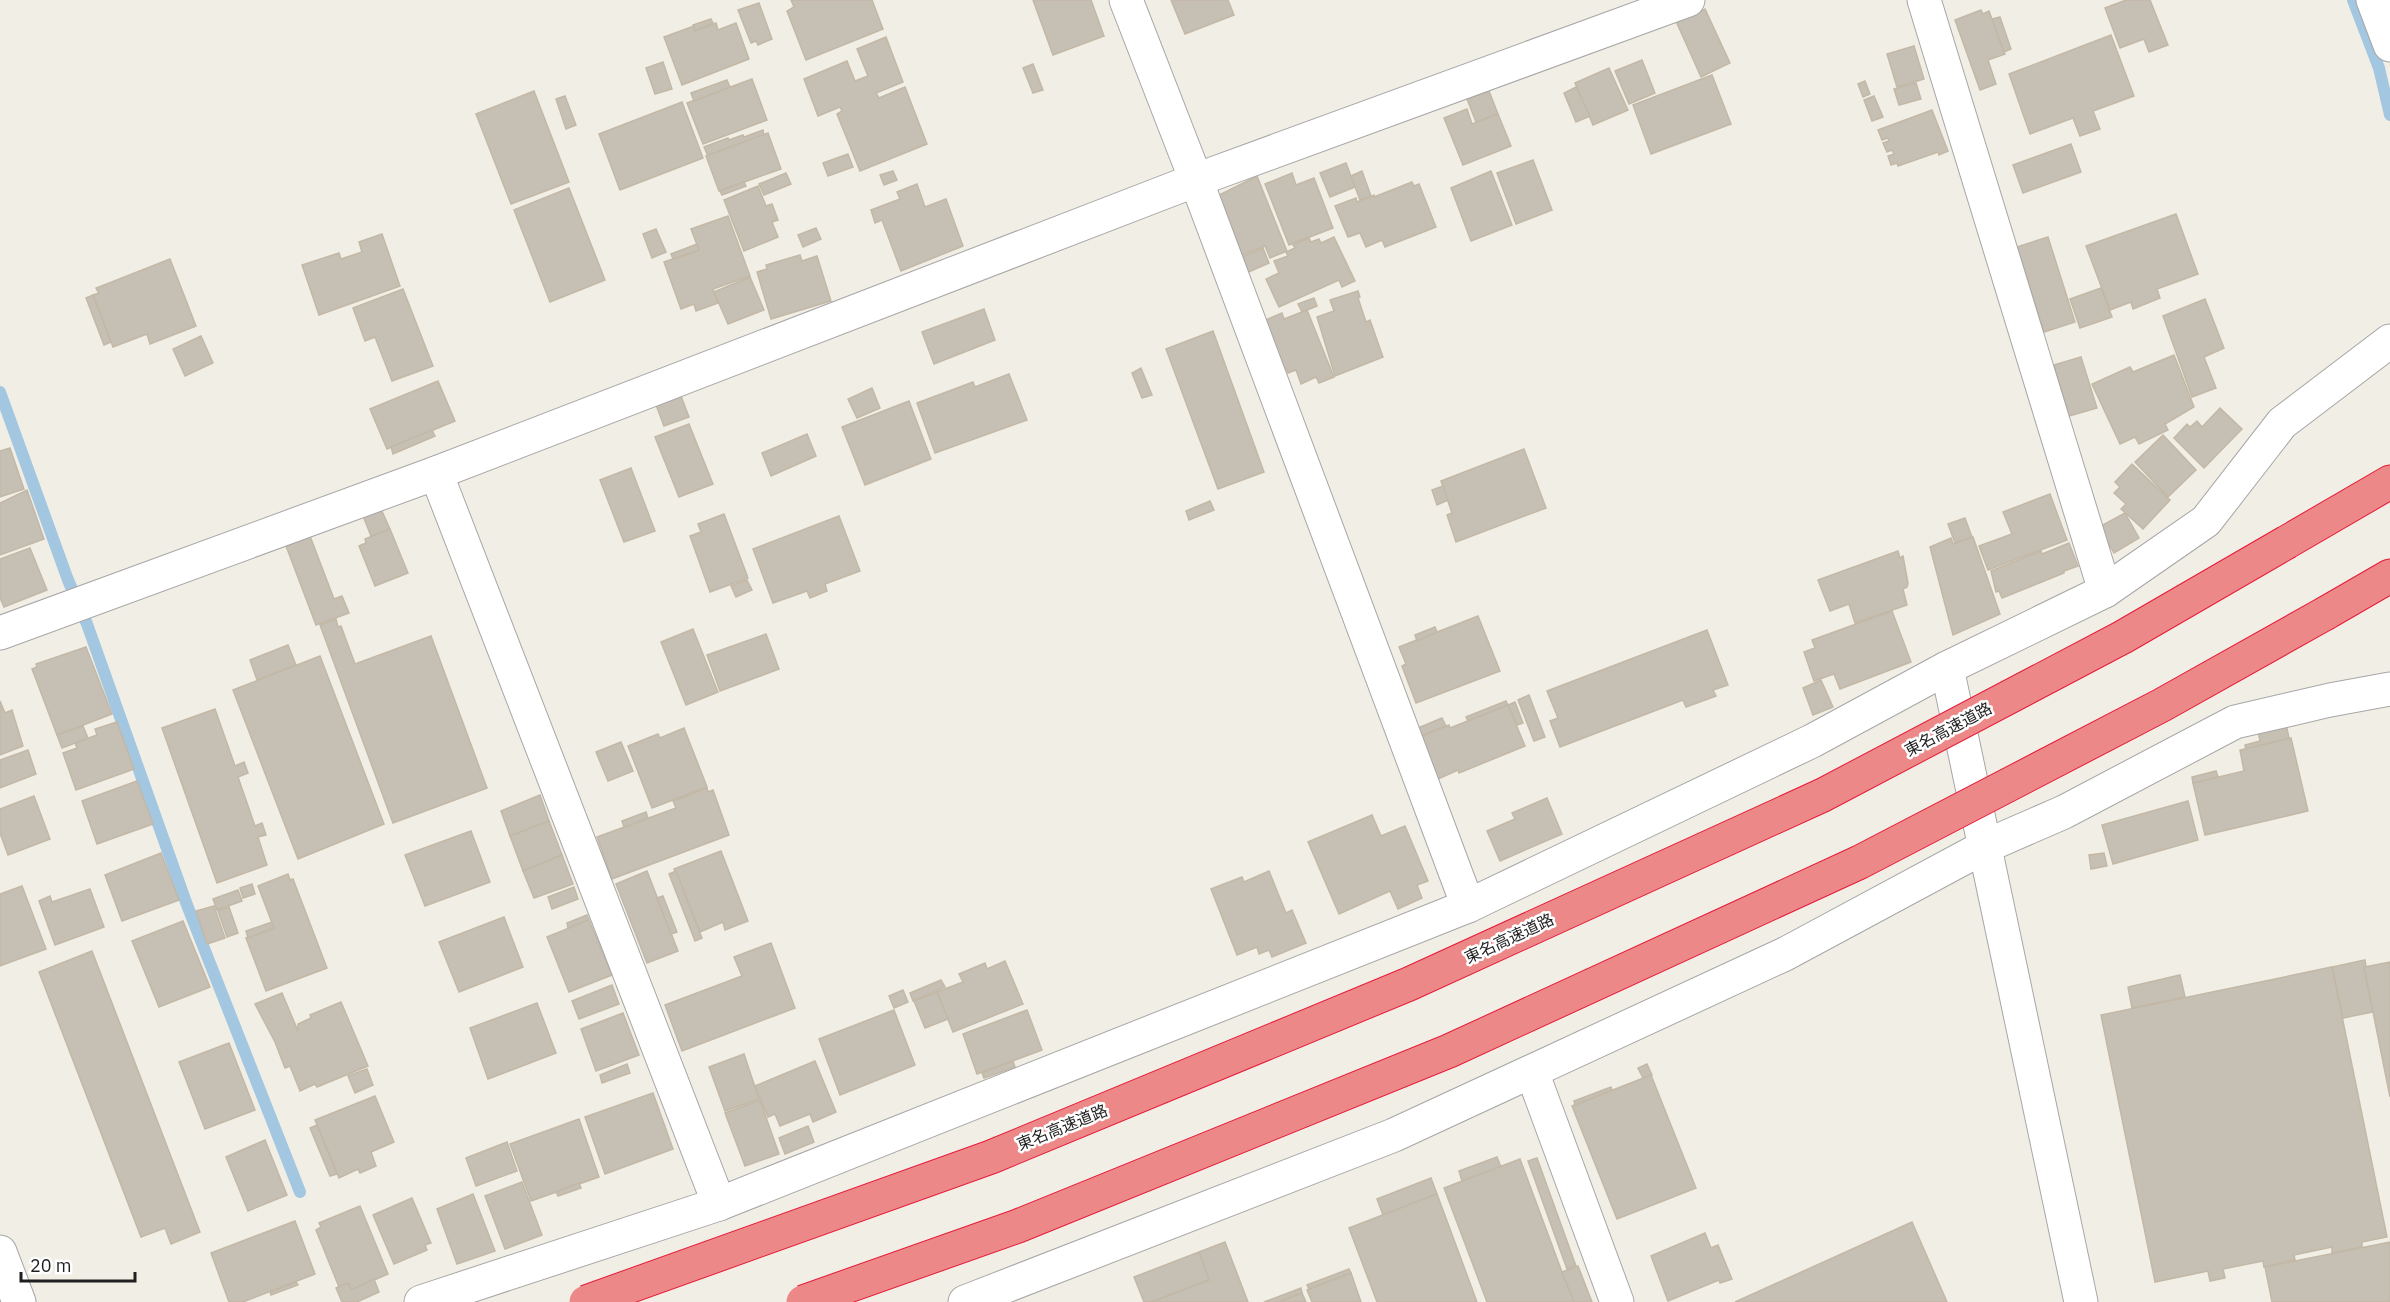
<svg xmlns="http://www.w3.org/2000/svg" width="2390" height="1302" viewBox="0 0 2390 1302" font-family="'IBM Plex Sans','Noto Sans JP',sans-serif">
	<rect width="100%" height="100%" fill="#f1efe5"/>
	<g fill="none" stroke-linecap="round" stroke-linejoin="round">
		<g stroke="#a3c7e1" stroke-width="12">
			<polyline points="2353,0 2379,68 2390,115"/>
			<polyline points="0,392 68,580 87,624 187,905 300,1192"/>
		</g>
	</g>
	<g fill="#c6bfb4" stroke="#c3b8a6" stroke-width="1.5">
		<polygon points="791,0 872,0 883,29 806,60 787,11 794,7"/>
		<polygon points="1033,0 1091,0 1104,36 1053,55"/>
		<polygon points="1171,0 1228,0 1234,15 1185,34"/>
		<polygon points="2126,0 2150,0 2168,45 2149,52 2144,39 2120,48 2105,8"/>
		<polygon points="759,3 772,39 758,45 756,41 751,43 738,10"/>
		<polygon points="1700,8 1701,11 1705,9 1730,63 1701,77 1675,19"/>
		<polygon points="1981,10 1983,14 1989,11 2005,54 1988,60 1996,84 1980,90 1955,20"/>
		<polygon points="2000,17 2011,49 2004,52 1992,19"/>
		<polygon points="711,19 713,23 695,31 693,25"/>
		<polygon points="716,23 718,30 736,23 749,59 682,85 664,37 694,26 695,31"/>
		<polygon points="2111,35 2134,96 2093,111 2100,129 2080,136 2073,118 2030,134 2009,74"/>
		<polygon points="886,37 903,82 876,93 879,98 905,87 927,144 860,171 837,114 842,111 840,107 818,116 804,79 847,61 855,81 868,76 857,49"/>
		<polygon points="1914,46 1924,79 1897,87 1887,54"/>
		<polygon points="1642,60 1655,93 1629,104 1615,71"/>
		<polygon points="663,62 672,89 655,94 646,68"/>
		<polygon points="1033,64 1043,90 1033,93 1023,68"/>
		<polygon points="1609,68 1628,110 1593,125 1575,83"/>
		<polygon points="1712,75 1731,124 1651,154 1633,105"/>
		<polygon points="752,79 767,120 703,144 687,103"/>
		<polygon points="727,80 730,87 694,101 691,93"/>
		<polygon points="1865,81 1870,94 1863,97 1858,84"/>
		<polygon points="1916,83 1921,99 1899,105 1894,89"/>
		<polygon points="1576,87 1590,116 1576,122 1564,93"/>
		<polygon points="534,91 569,182 511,204 476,114"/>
		<polygon points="1489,91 1498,114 1476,122 1467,99"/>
		<polygon points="565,96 576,125 566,129 556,99"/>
		<polygon points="1874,96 1883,117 1872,121 1864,100"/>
		<polygon points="682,102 703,158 620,190 599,134"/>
		<polygon points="1467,109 1472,124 1498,114 1511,146 1463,165 1444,118"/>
		<polygon points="1932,110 1948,151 1939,155 1938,152 1898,166 1897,163 1891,165 1888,156 1894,154 1892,150 1887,152 1883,143 1889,141 1888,138 1882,140 1878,130"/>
		<polygon points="763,130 764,135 708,156 704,147 728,138 729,140 743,135 744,137"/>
		<polygon points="768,133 781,169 719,191 706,156"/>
		<polygon points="2071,144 2081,172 2023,193 2013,165"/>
		<polygon points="848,154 853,167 828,176 823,163"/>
		<polygon points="1533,160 1552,210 1516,224 1497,173"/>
		<polygon points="1346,163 1355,187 1330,197 1320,173"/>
		<polygon points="893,171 897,180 884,185 880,175"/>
		<polygon points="1362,171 1371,196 1360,200 1351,176"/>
		<polygon points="1491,171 1512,225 1471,241 1451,188"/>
		<polygon points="786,173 791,184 764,195 759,184"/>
		<polygon points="1292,173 1296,185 1314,178 1333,228 1289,245 1265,184"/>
		<polygon points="1257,176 1287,251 1270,258 1265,246 1237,257 1215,197"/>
		<polygon points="744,182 746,186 722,195 720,191"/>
		<polygon points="1412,182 1414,186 1419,184 1436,227 1385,247 1382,240 1366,247 1360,233 1348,237 1335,206 1356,198 1357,202 1374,195 1374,197"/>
		<polygon points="917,184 925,207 946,199 963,246 901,271 882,220 875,223 871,210 900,199 897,192"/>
		<polygon points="758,186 766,206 772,204 778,220 772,222 778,237 744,251 724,200"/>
		<polygon points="569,188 605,280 550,302 514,210"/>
		<polygon points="2176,214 2198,274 2157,289 2160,298 2133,309 2131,302 2110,310 2086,246"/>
		<polygon points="728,216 750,276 713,289 718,303 696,311 694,304 681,309 664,262 699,250 691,229"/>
		<polygon points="816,228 821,239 803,247 798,235"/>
		<polygon points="656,229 666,252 652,258 643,234"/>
		<polygon points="382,234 400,286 319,315 302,265 339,253 341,259 362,252 359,242"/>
		<polygon points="1334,237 1355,281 1342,287 1339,280 1279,307 1266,279 1279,273 1274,261 1288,256 1286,252 1295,248 1293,245 1309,238 1311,242 1319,239 1321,243"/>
		<polygon points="2048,237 2075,322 2044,332 2017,247"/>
		<polygon points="697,244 699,250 673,259 671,254"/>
		<polygon points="1263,248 1269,263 1244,274 1237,259"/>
		<polygon points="800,255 802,261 817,256 831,301 771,319 757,272 767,269 766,265"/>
		<polygon points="170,259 196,326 150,344 147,334 113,347 93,295 99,293 96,288"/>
		<polygon points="750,277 764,310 728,324 714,292"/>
		<polygon points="2101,288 2112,317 2080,328 2070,299"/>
		<polygon points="403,289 433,366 392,381 375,337 365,341 353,308"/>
		<polygon points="1358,291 1360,297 1358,298 1366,322 1370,320 1383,357 1335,376 1317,317 1334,311 1330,300"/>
		<polygon points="93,295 111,342 104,345 86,298"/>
		<polygon points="1314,298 1317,306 1302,312 1298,304"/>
		<polygon points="2205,299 2224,348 2204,357 2216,388 2192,397 2163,316"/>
		<polygon points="984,309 995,340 934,364 922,332"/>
		<polygon points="1307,310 1334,377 1319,383 1316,377 1301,384 1296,370 1288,373 1286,368 1283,369 1263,321 1282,313 1284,319"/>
		<polygon points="1213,331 1264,472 1218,489 1166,349"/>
		<polygon points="201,336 213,363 185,376 173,349"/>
		<polygon points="2174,355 2194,407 2165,424 2168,430 2139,444 2135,437 2120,444 2092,384 2130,367 2133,372"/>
		<polygon points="2081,357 2097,408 2069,416 2054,365"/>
		<polygon points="1141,368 1152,395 1142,398 1132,373"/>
		<polygon points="1009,374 1027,420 935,453 917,403 973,382 975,387"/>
		<polygon points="438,381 455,421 387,449 370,409"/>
		<polygon points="872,388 880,408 857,418 848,399"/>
		<polygon points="681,396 689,417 664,426 656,405"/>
		<polygon points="909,401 931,459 865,485 842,427"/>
		<polygon points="2220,408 2242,429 2204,468 2174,438 2187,424 2190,427 2197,421 2202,427"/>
		<polygon points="689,424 713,484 679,497 655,437"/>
		<polygon points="432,430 435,436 393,454 391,447"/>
		<polygon points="807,434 816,456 771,476 762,453"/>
		<polygon points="2163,435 2196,470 2168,497 2135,462"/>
		<polygon points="10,448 24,489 0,497 0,451"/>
		<polygon points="1524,449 1546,508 1456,542 1447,515 1452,513 1441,481"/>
		<polygon points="2132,464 2170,500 2143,529 2121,509 2126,504 2114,493 2120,487 2115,482"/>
		<polygon points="631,468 655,531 624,542 600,480"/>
		<polygon points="1443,486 1448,500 1437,505 1432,490"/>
		<polygon points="27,490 44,539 0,555 0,503"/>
		<polygon points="2050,494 2067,540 1988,570 1979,546 2012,534 2003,512"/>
		<polygon points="1210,501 1214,510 1189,520 1186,511"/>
		<polygon points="381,509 390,529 371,536 363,516"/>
		<polygon points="2125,513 2139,538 2114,553 2099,527"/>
		<polygon points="724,514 748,578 710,592 690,536 701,532 698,524"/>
		<polygon points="839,516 860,571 825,584 827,591 810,598 807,591 773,603 753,549"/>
		<polygon points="1965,518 1972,537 1955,543 1948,524"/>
		<polygon points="390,529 408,573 375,586 359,546 366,543 365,539"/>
		<polygon points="310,536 334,599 342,596 349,613 316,625 286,546"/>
		<polygon points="1973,537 2000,614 1953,635 1930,547 1951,538 1953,544"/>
		<polygon points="2069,543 2078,566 2064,571 2064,573 2002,598 1999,591 1996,592 1991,571 2041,551 2042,554"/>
		<polygon points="30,548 47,590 4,607 0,598 0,559"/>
		<polygon points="1898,551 1900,558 1903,556 1908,583 1907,587 1903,589 1907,605 1855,623 1849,604 1830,611 1818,580"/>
		<polygon points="747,580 752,590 736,597 731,586"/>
		<polygon points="1892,611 1911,662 1840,689 1834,674 1814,681 1804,652 1815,648 1812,640"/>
		<polygon points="1478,616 1500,671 1416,703 1402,666 1406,664 1399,647"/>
		<polygon points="336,619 338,627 341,626 355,664 431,636 487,788 393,823 320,625"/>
		<polygon points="1435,627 1437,632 1417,641 1415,635"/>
		<polygon points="693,629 718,692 686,705 661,642"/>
		<polygon points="1707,630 1728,685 1713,690 1716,696 1686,707 1683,700 1560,747 1550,721 1558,718 1547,691"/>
		<polygon points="766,634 779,669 720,691 707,655"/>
		<polygon points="288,645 296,665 257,680 250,660"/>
		<polygon points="86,647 112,714 57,735 32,669 37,667 36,664"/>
		<polygon points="320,656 384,824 298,859 233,690"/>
		<polygon points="1821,680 1833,707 1813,715 1803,688"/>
		<polygon points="1529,695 1545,737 1534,741 1518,700"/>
		<polygon points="0,701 5,713 12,710 23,746 0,755"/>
		<polygon points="1506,701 1508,705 1468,721 1466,717"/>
		<polygon points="1515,702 1523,723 1517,725 1508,705"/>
		<polygon points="1508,705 1525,746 1459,773 1458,770 1436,780 1419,737 1449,725 1450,728"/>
		<polygon points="215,709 235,766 244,762 248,773 238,777 255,826 262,823 266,835 258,837 267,865 217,883 162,728"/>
		<polygon points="1442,718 1446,726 1421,736 1418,728"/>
		<polygon points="117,722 134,769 76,790 63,753 77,748 75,743 97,735 95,729"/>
		<polygon points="2286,724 2289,738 2246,749 2245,745 2260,741 2258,731"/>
		<polygon points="83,726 88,738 62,748 57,735"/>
		<polygon points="684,728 707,787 652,808 628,746 658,734 660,738"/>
		<polygon points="2291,738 2308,811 2205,835 2193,783 2244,771 2240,750"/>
		<polygon points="621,742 633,771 608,781 596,752"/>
		<polygon points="28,750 36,774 0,788 0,760"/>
		<polygon points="2216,771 2218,777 2193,783 2192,777"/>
		<polygon points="137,781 153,824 97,844 82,801"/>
		<polygon points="707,788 708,792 713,790 729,835 612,879 597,837 676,808 673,801"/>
		<polygon points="540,795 549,821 510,836 501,811"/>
		<polygon points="34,796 50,839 8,855 0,833 0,809"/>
		<polygon points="1547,798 1562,834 1500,861 1487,831 1515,819 1512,813"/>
		<polygon points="2188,801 2198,840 2113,864 2102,825"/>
		<polygon points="646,812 648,818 624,827 622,821"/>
		<polygon points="1372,815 1381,836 1405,826 1428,881 1417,885 1422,898 1398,909 1390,891 1339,914 1308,842"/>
		<polygon points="549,821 562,855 523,871 510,836"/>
		<polygon points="471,831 490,882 425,906 405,855"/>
		<polygon points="721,851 748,921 725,930 723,922 700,932 674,869"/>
		<polygon points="161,853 179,900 122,921 105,875"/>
		<polygon points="2104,853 2107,866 2091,869 2089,855"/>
		<polygon points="562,855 573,884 534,898 523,871"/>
		<polygon points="647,871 678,951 647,963 616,884"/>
		<polygon points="676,871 702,938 695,941 669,874"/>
		<polygon points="1269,871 1286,913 1292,910 1306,943 1272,957 1269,950 1259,954 1257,947 1237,955 1211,889 1242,877 1244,882"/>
		<polygon points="288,874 290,880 293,879 327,968 266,991 246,938 274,928 258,886"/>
		<polygon points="252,884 255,894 243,898 240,888"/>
		<polygon points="22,886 46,949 0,966 0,894"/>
		<polygon points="574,887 578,899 552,909 548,897"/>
		<polygon points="90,889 104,927 55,945 39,901 50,896 52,902"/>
		<polygon points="238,890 242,901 217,910 213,899"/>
		<polygon points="663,896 677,932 671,934 657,898"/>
		<polygon points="214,906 225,938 207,944 196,911"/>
		<polygon points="229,907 238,933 227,937 218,911"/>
		<polygon points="587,915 589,920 568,928 567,923"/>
		<polygon points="504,917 523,967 459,992 439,942"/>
		<polygon points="589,920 612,975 569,992 547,937"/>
		<polygon points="183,921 210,987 159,1007 132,941"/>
		<polygon points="272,922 274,928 248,938 246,931"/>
		<polygon points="771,943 795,1008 682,1051 665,1005 742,976 734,957"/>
		<polygon points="92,951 200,1232 171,1244 165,1228 141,1237 39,972"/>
		<polygon points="2365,960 2366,967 2364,967 2373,1012 2343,1018 2332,967"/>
		<polygon points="1005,961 1023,1004 953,1032 937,992 963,982 959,974 985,963 987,969"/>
		<polygon points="2390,962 2390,1097 2364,967"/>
		<polygon points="2332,967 2387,1237 2362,1242 2362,1247 2332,1253 2332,1247 2294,1255 2295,1260 2264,1267 2263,1261 2223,1269 2225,1278 2210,1281 2208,1271 2155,1282 2101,1015"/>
		<polygon points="2180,975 2185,997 2132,1008 2128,987"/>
		<polygon points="941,980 945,987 913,1001 910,993"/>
		<polygon points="612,985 619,1004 579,1019 572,1001"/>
		<polygon points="903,990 908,1002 894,1008 889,996"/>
		<polygon points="937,992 948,1019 925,1028 914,1001"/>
		<polygon points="282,993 298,1031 298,1024 311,1018 310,1015 341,1002 368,1066 317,1087 315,1084 300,1091 290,1066 285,1068 275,1042 255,1004"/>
		<polygon points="537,1003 556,1053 488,1079 470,1028"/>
		<polygon points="894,1010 915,1065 840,1095 819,1039"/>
		<polygon points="1027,1010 1042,1050 977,1074 963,1034"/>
		<polygon points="623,1013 639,1055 596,1071 581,1029"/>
		<polygon points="229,1043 255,1110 205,1129 179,1062"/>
		<polygon points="744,1054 759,1099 725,1111 709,1067"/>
		<polygon points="815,1061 836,1112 813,1122 810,1114 780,1126 775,1114 768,1117 755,1086"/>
		<polygon points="1013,1061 1015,1067 984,1078 982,1073"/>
		<polygon points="627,1064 630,1073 602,1083 600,1075"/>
		<polygon points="1647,1064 1652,1075 1643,1078 1638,1068"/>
		<polygon points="367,1069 373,1085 355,1093 348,1076"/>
		<polygon points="1651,1075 1696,1188 1617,1219 1572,1106"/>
		<polygon points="1611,1087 1612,1090 1575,1105 1574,1101"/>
		<polygon points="653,1093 673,1149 605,1174 585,1117"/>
		<polygon points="375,1096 394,1142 371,1152 376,1166 360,1173 358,1169 339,1178 315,1120"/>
		<polygon points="760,1100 779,1154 745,1166 725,1113"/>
		<polygon points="579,1119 599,1177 531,1201 510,1144"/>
		<polygon points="317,1125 337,1174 330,1176 310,1128"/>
		<polygon points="808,1126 814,1142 785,1154 779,1138"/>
		<polygon points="265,1140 287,1195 248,1211 226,1157"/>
		<polygon points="507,1142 517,1171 476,1186 466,1158"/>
		<polygon points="1497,1157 1501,1167 1462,1181 1459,1171"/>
		<polygon points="1537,1158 1576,1266 1567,1269 1528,1161"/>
		<polygon points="1520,1159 1562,1272 1574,1302 1487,1302 1444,1188"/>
		<polygon points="1431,1178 1437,1194 1383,1215 1377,1199"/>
		<polygon points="522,1182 542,1235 505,1249 485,1196"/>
		<polygon points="579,1183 581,1188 558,1196 556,1192"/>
		<polygon points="473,1194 495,1251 457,1264 437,1209"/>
		<polygon points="1437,1194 1477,1302 1377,1302 1349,1228"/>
		<polygon points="412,1198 431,1243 425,1245 427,1250 394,1264 373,1215"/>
		<polygon points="360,1206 388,1274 351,1290 348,1283 339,1287 316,1230 321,1227 319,1223"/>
		<polygon points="295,1221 315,1274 243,1302 229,1302 211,1253"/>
		<polygon points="1912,1222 1947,1302 1735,1302"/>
		<polygon points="1705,1233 1711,1248 1718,1245 1732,1279 1720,1283 1719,1280 1668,1301 1651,1256"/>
		<polygon points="1225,1242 1248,1302 1151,1302 1209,1280 1199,1252"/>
		<polygon points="2390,1242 2390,1302 2272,1302 2265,1267"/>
		<polygon points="1199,1252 1209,1280 1151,1302 1144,1302 1134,1277"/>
		<polygon points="1578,1266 1592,1302 1574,1302 1562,1272"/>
		<polygon points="1349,1269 1351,1273 1309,1289 1307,1285"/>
		<polygon points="1351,1273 1361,1302 1312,1302 1307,1290"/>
		<polygon points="374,1279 379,1292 357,1302 342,1302 336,1288 348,1283 351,1290"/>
		<polygon points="296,1282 298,1285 271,1295 270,1292"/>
		<polygon points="1301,1288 1302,1293 1279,1302 1264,1302"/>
		<polygon points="1302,1293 1306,1302 1279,1302"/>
	</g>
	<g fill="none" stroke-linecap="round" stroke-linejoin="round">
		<defs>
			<g id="minor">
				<polyline points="1126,0 1196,180 1468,906"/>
				<polyline points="1924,0 2105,591"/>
				<polyline points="2373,0 2390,45"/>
				<polyline points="436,473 719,1204"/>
				<polyline points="0,633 436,473 1196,180 1688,0"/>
				<polyline points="1947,668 2081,1302"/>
				<polyline points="1532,1072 1617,1302"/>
				<polyline points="0,1252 19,1302"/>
				<polyline points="421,1302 719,1204 1468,906 1812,741 1947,668 2105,591 2206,521 2282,423 2390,341"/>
				<polyline points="965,1302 1394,1135 1785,954 1986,846 2064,812 2235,722 2330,700 2390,689"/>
			</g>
			<g id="highway">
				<polyline points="2287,542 2390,482"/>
				<polyline points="2326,613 2390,576"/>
			</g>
		</defs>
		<use href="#minor" stroke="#a6a6a6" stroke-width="35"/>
		<use href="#highway" stroke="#e61a39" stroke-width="35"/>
		<use href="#minor" stroke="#fff" stroke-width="33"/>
		<use href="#highway" stroke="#ec8888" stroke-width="33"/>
		<defs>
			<g id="highway-bridge">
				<polyline points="586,1302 991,1157 1409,984 1823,795 2123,637 2287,542"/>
				<polyline points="803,1302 1018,1226 1449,1051 1860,862 2162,705 2326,613"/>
			</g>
		</defs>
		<use href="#highway-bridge" stroke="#e61a39" stroke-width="35" stroke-linecap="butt"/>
		<use href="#highway-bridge" stroke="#ec8888" stroke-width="33"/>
	</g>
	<g text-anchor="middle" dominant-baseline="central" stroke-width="5" stroke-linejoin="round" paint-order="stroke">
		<g font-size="16" fill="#1f1f1f" stroke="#fff">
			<text transform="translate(1948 729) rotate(-28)">東名高速道路</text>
			<text transform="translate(1509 938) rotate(-25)">東名高速道路</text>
			<text transform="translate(1062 1127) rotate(-22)">東名高速道路</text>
		</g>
	</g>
	<path d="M21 1272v9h114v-9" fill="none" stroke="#1f1f1f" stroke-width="3"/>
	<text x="30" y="1272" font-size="18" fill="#1f1f1f" stroke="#ffffff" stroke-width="4.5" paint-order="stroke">20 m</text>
</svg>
